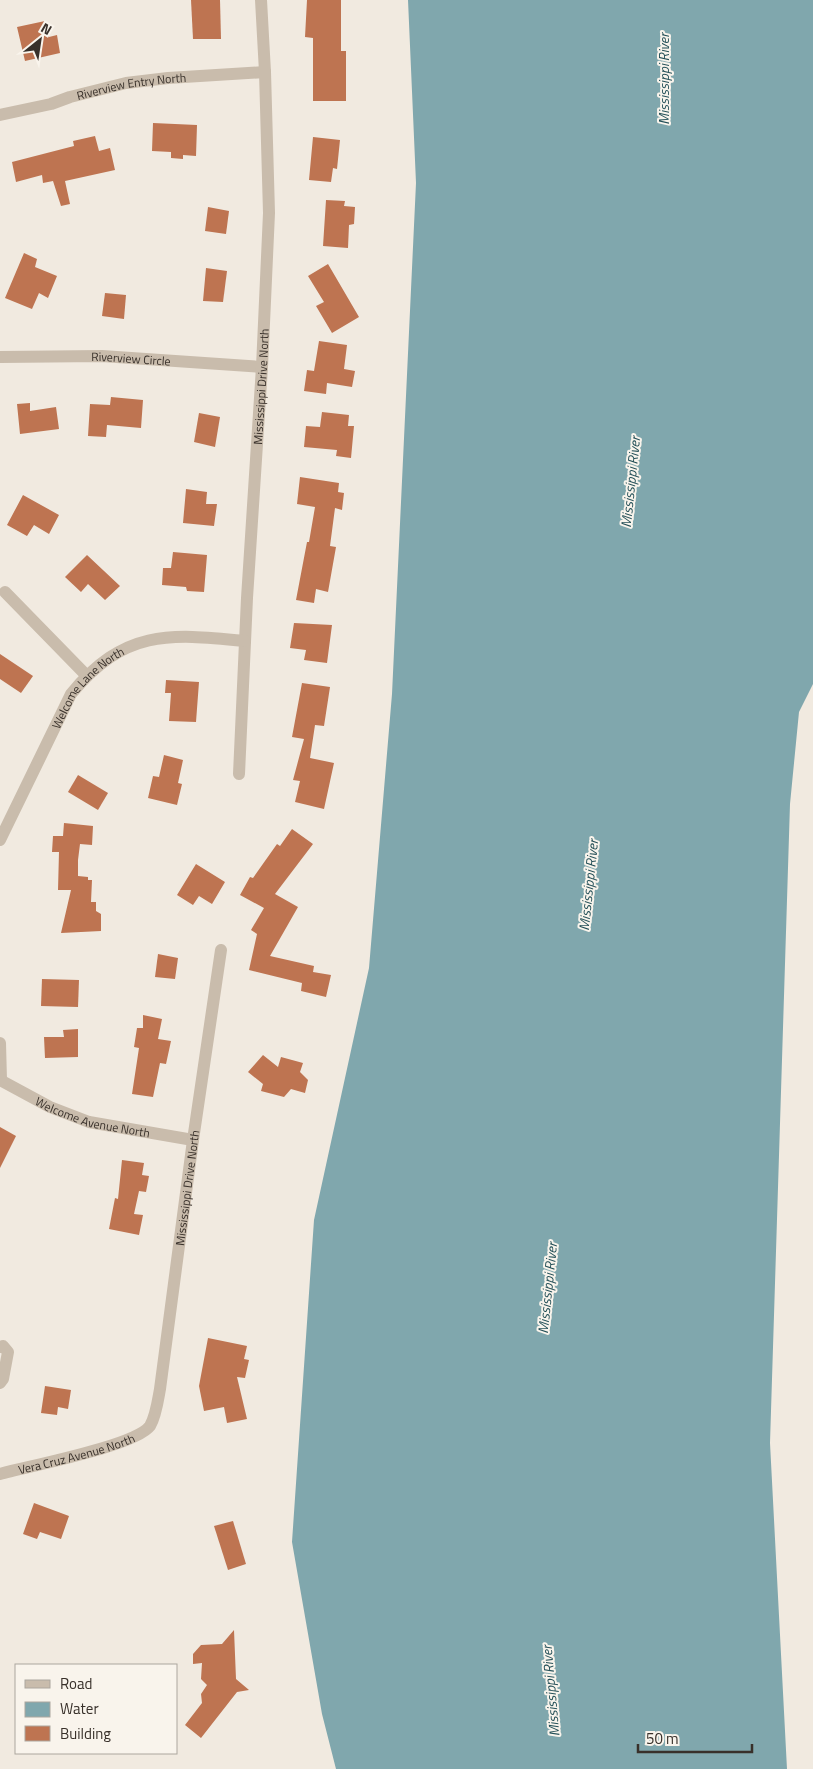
<svg xmlns="http://www.w3.org/2000/svg" width="813" height="1769" viewBox="0 0 813 1769" font-family="'Titillium Web',sans-serif">
	<rect width="100%" height="100%" fill="#f1eae0"/>
	<polygon fill="#80a7ad" points="408,0 813,0 813,684 799,712 790,804 770,1443 787,1769 336,1769 322,1714 292,1542 314,1220 369,968 392,694 416,183"/>
	<g fill="#be7451">
		<polygon points="191,0 220,0 221,39 193,39"/>
		<polygon points="307,0 341,0 341,51 346,51 346,101 313,101 313,38 305,37"/>
		<polygon points="45,21 49,37 57,35 60,53 25,61 17,27"/>
		<polygon points="153,123 197,125 196,156 183,155 183,159 171,158 171,152 152,151"/>
		<polygon points="95,136 99,151 110,148 115,170 65,181 70,204 61,206 53,181 43,183 42,175 16,182 12,162 74,146 73,141"/>
		<polygon points="313,137 340,140 337,169 333,168 331,182 309,180"/>
		<polygon points="326,200 345,201 344,206 355,207 354,224 349,225 348,248 323,246"/>
		<polygon points="208,207 229,211 226,234 205,231"/>
		<polygon points="24,253 37,259 35,267 57,276 48,298 39,293 32,309 5,298"/>
		<polygon points="328,264 359,317 332,333 316,306 324,302 308,276"/>
		<polygon points="206,268 227,271 223,302 203,301"/>
		<polygon points="105,293 126,295 124,319 102,316"/>
		<polygon points="319,341 347,345 344,369 355,371 352,387 327,383 326,394 304,391 307,370 314,371"/>
		<polygon points="111,397 143,400 141,428 107,425 106,437 88,436 90,404 110,405"/>
		<polygon points="30,403 30,411 56,407 59,429 20,434 17,404"/>
		<polygon points="322,412 349,415 348,426 354,426 351,458 336,456 337,450 304,447 306,426 320,427"/>
		<polygon points="199,413 220,417 215,447 194,442"/>
		<polygon points="300,477 339,483 338,492 344,493 342,510 335,508 330,546 336,547 328,592 316,589 314,603 296,600 307,542 309,542 315,507 297,504"/>
		<polygon points="186,489 207,492 206,504 217,504 214,526 183,523"/>
		<polygon points="23,495 59,515 49,534 34,525 27,536 7,525"/>
		<polygon points="173,552 207,555 204,592 187,591 186,587 162,585 163,568 171,568"/>
		<polygon points="87,555 120,586 105,600 88,584 81,592 65,577"/>
		<polygon points="294,623 332,625 327,663 304,660 306,650 290,648"/>
		<polygon points="0,654 33,676 21,693 0,679"/>
		<polygon points="166,680 199,682 196,722 169,721 171,693 165,693"/>
		<polygon points="302,683 330,687 324,726 315,725 310,758 334,763 324,809 295,802 300,781 293,780 304,739 292,737"/>
		<polygon points="164,755 183,760 178,783 182,784 177,805 148,798 153,776 159,777"/>
		<polygon points="78,775 108,793 98,810 68,792"/>
		<polygon points="64,823 93,826 92,845 80,844 78,860 78,876 88,877 88,880 92,880 91,902 96,902 96,911 101,914 101,931 61,933 71,890 58,890 59,852 52,852 53,836 63,836"/>
		<polygon points="292,829 313,844 275,894 298,907 270,956 314,966 313,972 331,975 326,997 301,991 302,983 249,970 257,934 251,930 264,908 240,895 250,877 253,878 277,844 280,846"/>
		<polygon points="196,864 225,882 212,904 199,896 193,905 177,895"/>
		<polygon points="158,954 178,958 175,979 155,977"/>
		<polygon points="42,979 79,980 78,1007 41,1006"/>
		<polygon points="143,1015 162,1019 158,1039 171,1041 166,1064 160,1063 153,1097 132,1094 139,1048 134,1047 137,1028 143,1028"/>
		<polygon points="78,1029 78,1057 45,1058 44,1037 64,1037 63,1030"/>
		<polygon points="263,1055 278,1067 281,1057 303,1063 300,1072 308,1080 305,1093 291,1089 284,1097 261,1091 263,1084 248,1072"/>
		<polygon points="0,1127 16,1136 0,1168"/>
		<polygon points="122,1160 144,1163 142,1175 149,1176 146,1192 139,1191 134,1214 143,1215 139,1235 109,1229 115,1198 118,1199"/>
		<polygon points="208,1338 247,1346 244,1359 249,1360 245,1378 237,1377 247,1419 227,1423 224,1407 204,1411 199,1386"/>
		<polygon points="45,1386 71,1390 68,1409 58,1407 57,1415 41,1413"/>
		<polygon points="34,1503 69,1516 61,1539 40,1532 37,1539 23,1534"/>
		<polygon points="233,1521 246,1564 228,1570 214,1526"/>
		<polygon points="234,1630 236,1679 249,1690 237,1692 201,1738 185,1725 202,1703 201,1694 207,1685 201,1679 202,1663 193,1664 193,1654 201,1645 222,1644"/>
	</g>
	<g fill="none" stroke-linecap="round" stroke-linejoin="round">
		<g stroke="#c9bcac" stroke-width="12">
			<path id="s1" d="M 0,115 L 51,104 L 70,97 L 126,83 L 168,78 L 265,72"/>
			<path id="s2" d="M 0,357 L 102,356 L 262,367"/>
			<polyline points="5,592 86,675"/>
			<path id="s3" d="M 239,774 L 247,598 L 262,367 L 269,213 L 265,72 L 261,0"/>
			<path id="s4" d="M 0,840 L 71,694 C 124,630 167,633 245,641"/>
			<polyline points="0,1043 1,1080"/>
			<path id="s5" d="M 0,1080 L 50,1107 L 89,1122 L 193,1140"/>
			<polyline points="0,1347 3,1346 8,1352 3,1379 0,1383"/>
			<path id="s6" d="M 0,1474 C 29,1466 135,1446 150,1426 C 156,1416 158,1400 160,1389 L 193,1140 L 221,950"/>
		</g>
	</g>
	<g text-anchor="middle" dominant-baseline="central" stroke-width="4" stroke-linejoin="round" paint-order="stroke">
		<g font-size="12" fill="#38302a" stroke="#f9f4ec">
			<text stroke="none"><textPath href="#s1" startOffset="135">Riverview Entry North</textPath></text>
			<text stroke="none"><textPath href="#s2" startOffset="131">Riverview Circle</textPath></text>
			<text stroke="none"><textPath href="#s3" startOffset="388">Mississippi Drive North</textPath></text>
			<text stroke="none"><textPath href="#s4" startOffset="178">Welcome Lane North</textPath></text>
			<text stroke="none"><textPath href="#s5" startOffset="101">Welcome Avenue North</textPath></text>
			<text stroke="none"><textPath href="#s6" startOffset="400">Mississippi Drive North</textPath></text>
			<text stroke="none"><textPath href="#s6" startOffset="79">Vera Cruz Avenue North</textPath></text>
		</g>
		<g font-size="14" font-style="italic" fill="#234f57" stroke="#f9f4ec">
			<text transform="translate(663 79) rotate(-90)">Mississippi River</text>
			<text transform="translate(630 482) rotate(-84)">Mississippi River</text>
			<text transform="translate(588 885) rotate(-84)">Mississippi River</text>
			<text transform="translate(547 1288) rotate(-84)">Mississippi River</text>
			<text transform="translate(550 1691) rotate(-95)">Mississippi River</text>
		</g>
	</g>
	<rect x="15" y="1664" width="162" height="90" fill="#f9f4ec" stroke="#aca69e"/>
	<rect x="25" y="1680" width="25" height="8" fill="#c9bcac" stroke="#aca69e"/>
	<text x="60" y="1689" font-size="15" fill="#38302a">Road</text>
	<rect x="25" y="1702" width="25" height="15" fill="#80a7ad" stroke="#aca69e"/>
	<text x="60" y="1714" font-size="15" fill="#38302a">Water</text>
	<rect x="25" y="1726" width="25" height="15" fill="#be7451" stroke="#aca69e"/>
	<text x="60" y="1739" font-size="15" fill="#38302a">Building</text>
	<g transform="translate(40 40) rotate(30)" stroke="#f9f4ec" stroke-width="4" paint-order="stroke">
	<path d="M0-4L9 19L0 12L-9 19Z" fill="#38302a"/>
	<text y="-8" font-size="14" font-weight="bold" text-anchor="middle" fill="#38302a">N</text>
	</g>
	<path d="M638 1744v8h114v-8" fill="none" stroke="#38302a" stroke-width="2.5"/>
	<text x="646" y="1744" font-size="15" fill="#38302a" stroke="#f9f4ec" stroke-width="4" paint-order="stroke">50 m</text>
</svg>
